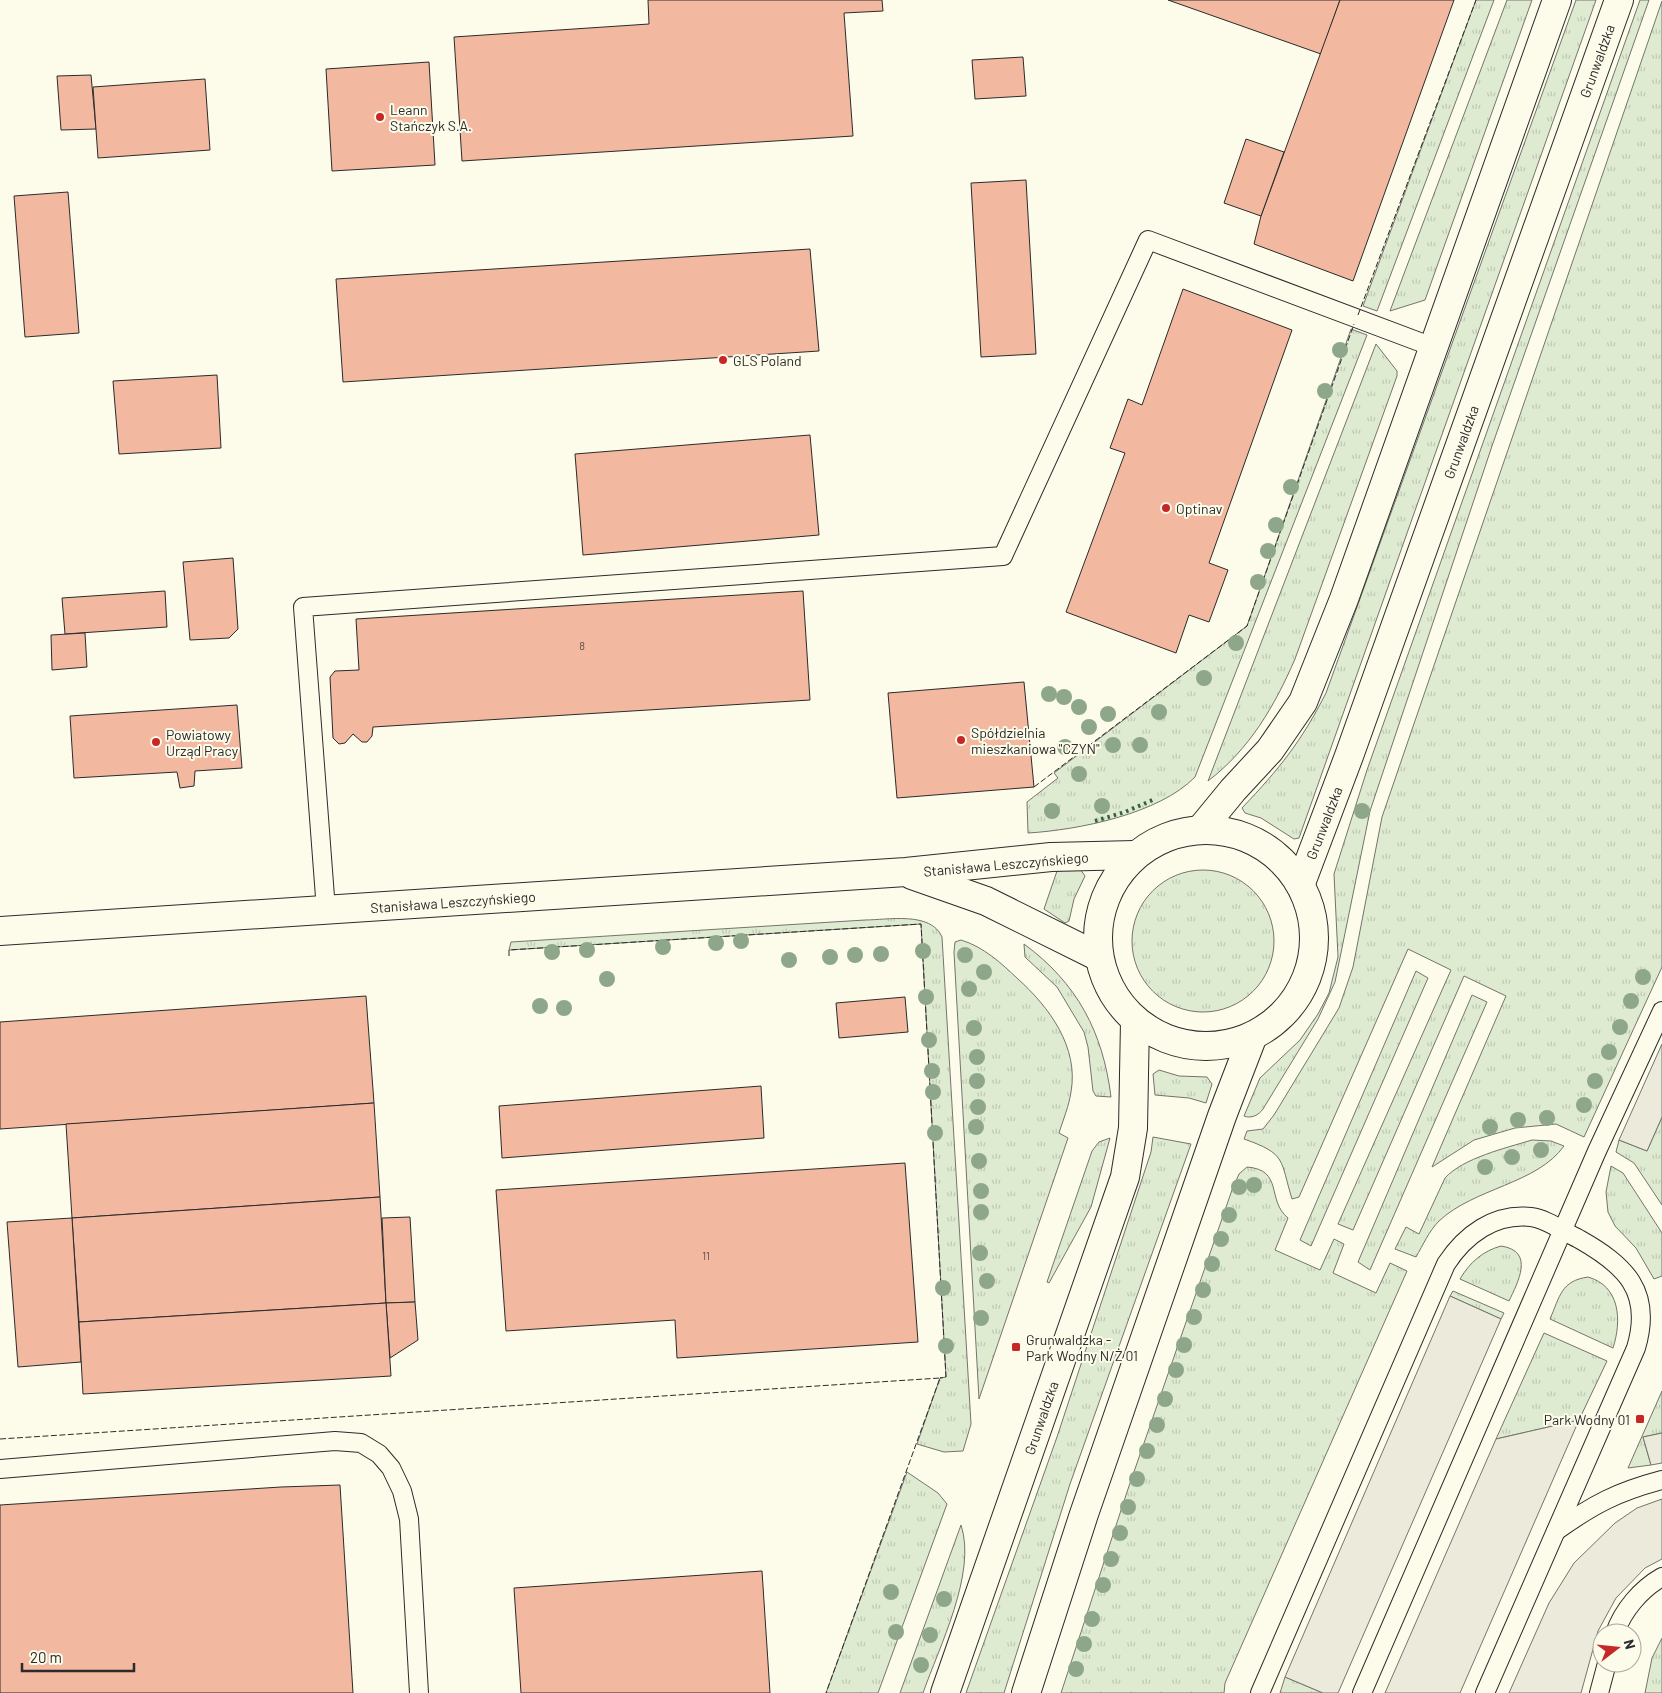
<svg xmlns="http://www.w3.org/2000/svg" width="1662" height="1693" viewBox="0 0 1662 1693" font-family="Barlow,sans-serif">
	<defs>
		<pattern id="grass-tufts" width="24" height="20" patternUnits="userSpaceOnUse" patternTransform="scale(1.25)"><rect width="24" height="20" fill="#deebd1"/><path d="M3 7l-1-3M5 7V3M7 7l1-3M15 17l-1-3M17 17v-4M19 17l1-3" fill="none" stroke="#bfcab4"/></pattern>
	</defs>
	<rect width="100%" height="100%" fill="#fdfbea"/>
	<g fill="url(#grass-tufts)" stroke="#74746e">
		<polygon points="1476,0 1494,0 1377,311 1363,306"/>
		<polygon points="1507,0 1532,0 1425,300 1390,311"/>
		<path d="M 1576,0 L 1596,0 L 1299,838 L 1294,839 L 1261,818 L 1245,813 L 1242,808 C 1280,768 1301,742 1326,693 Z"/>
		<path d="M 1640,0 L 1649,0 L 1492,446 L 1370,811 L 1335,982 L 1318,1019 L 1263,1109 C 1259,1115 1251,1119 1244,1116 L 1260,1078 L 1300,1040 L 1318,1014 L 1329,993 L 1338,957 L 1334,874 L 1367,770 Z"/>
		<path d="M 1662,1 L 1662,967 L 1584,1137 L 1556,1124 L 1515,1128 L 1474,1140 L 1432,1167 L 1506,996 L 1464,976 L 1353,1230 L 1338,1224 L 1451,970 L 1408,949 L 1299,1197 L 1292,1199 C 1280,1160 1287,1154 1244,1139 L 1247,1131 L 1263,1129 L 1274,1115 L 1339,1008 L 1353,967 L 1382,817 Z"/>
		<path d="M 1351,329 L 1367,335 L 1195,777 C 1159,814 1078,830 1028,833 L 1027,802 L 1058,778 L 1054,773 L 1247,626 Z"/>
		<path d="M 1376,344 L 1397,371 L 1397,376 L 1295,659 C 1275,705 1250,749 1208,781 Z"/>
		<polygon points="1080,869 1085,876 1074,899 1069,921 1065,923 1044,909 1057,871"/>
		<circle cx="1203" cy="941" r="71"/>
		<path d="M 865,920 C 887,920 931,911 942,937 L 971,1424 L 963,1451 L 944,1452 L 917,1444 L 940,1378 L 946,1377 L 921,924 L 509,950 L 511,942 Z"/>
		<path d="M 961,940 C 984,947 1001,963 1018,979 C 1049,1007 1079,1047 1071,1092 C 1069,1106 1063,1120 1059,1133 L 1068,1138 L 979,1399 L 954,952 L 955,942 Z"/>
		<path d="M 1024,944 C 1077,983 1103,1032 1111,1097 L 1096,1096 L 1093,1091 L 1088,1047 L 1084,1032 L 1057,987 L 1025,957 Z"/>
		<polygon points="1416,971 1428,978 1311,1246 1300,1240"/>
		<polygon points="1472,995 1487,1002 1370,1270 1358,1262"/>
		<polygon points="1159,1070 1179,1076 1207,1077 1212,1084 1206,1103 1189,1098 1155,1095 1153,1074"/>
		<polygon points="1662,1117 1662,1205 1634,1163 1616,1152 1619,1140 1647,1151"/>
		<polygon points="1153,1137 1191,1144 1070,1484 1004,1693 966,1693 1057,1437 1151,1152"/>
		<polygon points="1110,1138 1091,1207 1049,1283 1047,1282 1092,1151 1099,1142"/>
		<path d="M 1532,1140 L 1551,1141 L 1564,1146 C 1537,1184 1474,1188 1439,1221 C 1429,1231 1423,1245 1416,1257 L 1395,1249 L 1406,1227 L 1419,1234 L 1445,1178 C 1463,1158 1506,1148 1532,1140 Z"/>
		<polygon points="1611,1166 1623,1173 1662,1233 1662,1276 1654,1279 1636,1248 1615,1226 1608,1212 1606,1192"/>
		<path d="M 1247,1167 C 1284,1170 1266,1200 1288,1218 L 1275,1250 L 1320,1270 L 1334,1239 L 1344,1244 L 1333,1273 L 1376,1293 L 1390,1263 L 1407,1271 L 1225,1683 L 1224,1693 L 1061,1693 L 1128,1489 L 1232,1190 L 1239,1174 Z"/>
		<path d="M 1501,1246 C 1535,1251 1518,1282 1509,1301 L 1460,1279 C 1470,1262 1483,1251 1501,1246 Z"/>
		<path d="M 1588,1277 C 1620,1286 1622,1320 1613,1348 L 1550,1319 C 1560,1296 1561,1281 1588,1277 Z"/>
		<polygon points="1453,1291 1504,1313 1501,1319 1450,1296"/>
		<polygon points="1544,1333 1607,1361 1579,1420 1496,1439"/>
		<polygon points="1662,1391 1662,1433 1643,1437 1651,1465 1628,1468"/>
		<polygon points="907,1472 938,1493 947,1504 878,1693 826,1693"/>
		<path d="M 961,1525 C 977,1573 939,1647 923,1693 L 900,1693 Z"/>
		<polygon points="1662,1638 1662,1693 1645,1693 1652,1658"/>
		<polygon points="1285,1677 1323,1693 1280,1693"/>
	</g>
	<g fill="#eceadb" stroke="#74746e">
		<polygon points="1662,1044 1662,1117 1647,1151 1619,1140"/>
		<polygon points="1450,1296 1501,1319 1338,1693 1323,1693 1285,1677"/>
		<polygon points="1579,1420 1460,1693 1385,1693 1496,1439"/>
		<polygon points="1662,1433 1662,1463 1651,1465 1643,1437"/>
		<polygon points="1662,1499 1662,1559 1645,1568 1616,1598 1598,1631 1581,1693 1509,1693 1549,1603 1574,1563 1615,1523 1637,1508"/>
	</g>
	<g fill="#f2b8a0" stroke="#2b2b2b">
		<polygon points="648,0 882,0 883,11 844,13 853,136 462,161 454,37 649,24"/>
		<polygon points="1168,0 1340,0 1321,54"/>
		<polygon points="1340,0 1454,0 1353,281 1254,244 1261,216"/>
		<polygon points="1023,57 1026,96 975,99 972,60"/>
		<polygon points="429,62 435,165 332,171 326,69"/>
		<polygon points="91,75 96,129 61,130 57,76"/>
		<polygon points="205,79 210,150 98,158 93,87"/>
		<polygon points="1246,139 1284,152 1261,216 1224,203"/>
		<polygon points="1026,180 1036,354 981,357 971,183"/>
		<polygon points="68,192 79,333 25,337 14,196"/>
		<polygon points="810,249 819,351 343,382 336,279"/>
		<polygon points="1183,289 1292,330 1209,563 1228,570 1209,622 1189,615 1176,653 1066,612 1125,453 1110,448 1128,399 1142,405"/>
		<polygon points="217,375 221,448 119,454 113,381"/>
		<polygon points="810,435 819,535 583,555 575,454"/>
		<polygon points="233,558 238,629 229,638 190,640 183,562"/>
		<polygon points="165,591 167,627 65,634 62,598"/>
		<polygon points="803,591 810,700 373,727 372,736 367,742 362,742 353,734 345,743 339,744 333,738 330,677 335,671 359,670 356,619"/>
		<polygon points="85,633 87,667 52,670 51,635"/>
		<polygon points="1024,682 1034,787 897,798 888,693"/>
		<polygon points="237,705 242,768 195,771 194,786 180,788 177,772 74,778 70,716"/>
		<polygon points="366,996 374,1103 0,1129 0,1022"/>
		<polygon points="905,997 908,1032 839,1038 836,1003"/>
		<polygon points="761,1086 764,1138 502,1158 499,1106"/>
		<polygon points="374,1103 380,1197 72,1218 66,1124"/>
		<polygon points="905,1163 918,1342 677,1358 675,1320 506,1331 496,1190"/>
		<polygon points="380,1197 386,1303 79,1322 72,1218"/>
		<polygon points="410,1217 415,1302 386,1303 382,1218"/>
		<polygon points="72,1218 81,1362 18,1367 7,1222"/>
		<polygon points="415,1302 418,1340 390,1358 386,1303"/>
		<polygon points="386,1303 391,1376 83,1394 79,1322"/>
		<polygon points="340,1485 353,1693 0,1693 0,1505 281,1487"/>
		<polygon points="762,1571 770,1693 521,1693 514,1588"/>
	</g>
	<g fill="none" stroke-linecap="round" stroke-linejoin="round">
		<defs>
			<g id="service">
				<polyline points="326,910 303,607 1003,556 1148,240 1433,347"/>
				<polyline points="0,1469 335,1441 361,1443 379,1454 391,1468 402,1491 409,1519 419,1693"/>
				<path d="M 1556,1531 C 1594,1504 1617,1492 1662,1480"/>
				<path d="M 1615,1633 C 1623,1610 1641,1589 1662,1577"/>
				<path d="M 1260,1693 L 1446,1264 C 1465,1235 1494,1213 1531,1217 C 1547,1219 1564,1232 1579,1239 C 1625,1265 1653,1291 1636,1348 L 1485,1693"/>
				<polyline points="1362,1693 1597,1151 1662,1011"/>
				<polyline points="1599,1693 1607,1663"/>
			</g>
			<g id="minor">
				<polyline points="912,875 986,901 1099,957"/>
				<polyline points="0,931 906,872 1051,857 1135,855"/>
			</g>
			<g id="tertiary">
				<polyline points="1201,829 1233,790 1270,750 1303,702 1344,599 1557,0"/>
				<circle cx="1206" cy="938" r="108"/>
				<polyline points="1301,883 1349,756 1619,0"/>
				<polyline points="945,1693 1125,1177 1133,1128 1135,1021"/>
				<polyline points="1026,1693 1084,1514 1222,1116 1252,1038"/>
			</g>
		</defs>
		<use href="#service" stroke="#2b2b2b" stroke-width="20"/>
		<use href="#minor" stroke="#2b2b2b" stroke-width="30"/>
		<use href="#tertiary" stroke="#2b2b2b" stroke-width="30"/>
		<use href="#service" stroke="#fdfbea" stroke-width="18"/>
		<use href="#minor" stroke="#fdfbea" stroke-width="28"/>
		<use href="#tertiary" stroke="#fdfbea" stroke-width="28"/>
		<polyline stroke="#34623c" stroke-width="4" stroke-dasharray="2.5 4" stroke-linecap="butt" points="1095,821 1125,812 1155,799"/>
		<g stroke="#2b2b2b" stroke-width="1" stroke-dasharray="6 2.5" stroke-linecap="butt">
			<polyline points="1358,315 1476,0"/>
			<polyline points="1034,787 1247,626 1354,324"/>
			<polyline points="509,956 509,950 921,924 946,1377 940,1378"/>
			<polyline points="0,1439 940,1378 826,1693"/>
		</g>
	</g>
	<g fill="#8ea78a">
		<circle cx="1340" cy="350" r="8"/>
		<circle cx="1325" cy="391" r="8"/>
		<circle cx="1291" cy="487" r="8"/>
		<circle cx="1276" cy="525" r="8"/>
		<circle cx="1268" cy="551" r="8"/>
		<circle cx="1258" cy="582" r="8"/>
		<circle cx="1236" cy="643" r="8"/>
		<circle cx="1204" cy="678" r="8"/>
		<circle cx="1049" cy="694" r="8"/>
		<circle cx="1064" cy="697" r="8"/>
		<circle cx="1079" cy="707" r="8"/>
		<circle cx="1159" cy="712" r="8"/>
		<circle cx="1108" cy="714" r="8"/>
		<circle cx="1089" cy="727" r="8"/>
		<circle cx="1113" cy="745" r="8"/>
		<circle cx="1140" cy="745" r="8"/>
		<circle cx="1065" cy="747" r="8"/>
		<circle cx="1079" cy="774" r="8"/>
		<circle cx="1102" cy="806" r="8"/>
		<circle cx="1052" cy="811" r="8"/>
		<circle cx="1362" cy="811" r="8"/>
		<circle cx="741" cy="941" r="8"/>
		<circle cx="716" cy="943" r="8"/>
		<circle cx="663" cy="947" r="8"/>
		<circle cx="587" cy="950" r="8"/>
		<circle cx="923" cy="951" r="8"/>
		<circle cx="552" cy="952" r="8"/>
		<circle cx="881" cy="954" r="8"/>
		<circle cx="855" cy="955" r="8"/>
		<circle cx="965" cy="955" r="8"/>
		<circle cx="830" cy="957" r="8"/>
		<circle cx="789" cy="960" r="8"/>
		<circle cx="984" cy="972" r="8"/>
		<circle cx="1643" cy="977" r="8"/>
		<circle cx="607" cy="979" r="8"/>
		<circle cx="969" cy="989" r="8"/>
		<circle cx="926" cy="997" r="8"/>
		<circle cx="1631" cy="1001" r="8"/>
		<circle cx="540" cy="1006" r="8"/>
		<circle cx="564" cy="1008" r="8"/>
		<circle cx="1620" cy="1027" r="8"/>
		<circle cx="974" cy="1028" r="8"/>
		<circle cx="929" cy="1040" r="8"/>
		<circle cx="1609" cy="1052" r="8"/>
		<circle cx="977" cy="1057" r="8"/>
		<circle cx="932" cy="1071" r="8"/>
		<circle cx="977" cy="1081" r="8"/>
		<circle cx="1595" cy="1081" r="8"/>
		<circle cx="933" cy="1092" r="8"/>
		<circle cx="1584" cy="1105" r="8"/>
		<circle cx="978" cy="1107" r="8"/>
		<circle cx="1547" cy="1118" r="8"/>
		<circle cx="1518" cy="1120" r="8"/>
		<circle cx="976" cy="1127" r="8"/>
		<circle cx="1490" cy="1127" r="8"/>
		<circle cx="935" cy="1133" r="8"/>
		<circle cx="1541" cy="1150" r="8"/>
		<circle cx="1512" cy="1157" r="8"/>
		<circle cx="979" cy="1161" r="8"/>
		<circle cx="1485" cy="1167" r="8"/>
		<circle cx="1254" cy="1185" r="8"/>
		<circle cx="1239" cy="1187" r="8"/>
		<circle cx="981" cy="1191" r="8"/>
		<circle cx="981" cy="1212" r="8"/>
		<circle cx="1229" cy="1215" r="8"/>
		<circle cx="1221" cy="1239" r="8"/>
		<circle cx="980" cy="1253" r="8"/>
		<circle cx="1212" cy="1264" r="8"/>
		<circle cx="987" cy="1281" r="8"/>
		<circle cx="943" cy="1288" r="8"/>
		<circle cx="1203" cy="1290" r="8"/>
		<circle cx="1194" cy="1317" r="8"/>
		<circle cx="981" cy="1318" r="8"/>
		<circle cx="1184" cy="1345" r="8"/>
		<circle cx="946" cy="1346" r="8"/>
		<circle cx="1176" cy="1370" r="8"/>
		<circle cx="1165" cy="1399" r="8"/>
		<circle cx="1157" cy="1425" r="8"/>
		<circle cx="1147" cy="1451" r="8"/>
		<circle cx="1137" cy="1479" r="8"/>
		<circle cx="1128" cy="1507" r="8"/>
		<circle cx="1120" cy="1533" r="8"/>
		<circle cx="1111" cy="1559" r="8"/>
		<circle cx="1103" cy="1585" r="8"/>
		<circle cx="891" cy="1592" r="8"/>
		<circle cx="944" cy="1599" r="8"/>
		<circle cx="1092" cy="1619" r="8"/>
		<circle cx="896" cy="1632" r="8"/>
		<circle cx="930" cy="1635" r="8"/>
		<circle cx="1084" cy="1644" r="8"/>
		<circle cx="921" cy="1665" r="8"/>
		<circle cx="1076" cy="1669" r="8"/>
	</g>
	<g fill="#c62828" stroke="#fdfbea" stroke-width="2">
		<circle cx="380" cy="117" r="5"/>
		<circle cx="723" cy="360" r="5"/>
		<circle cx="1166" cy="508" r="5"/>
		<circle cx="961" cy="740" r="5"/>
		<circle cx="156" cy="742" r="5"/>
		<rect x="1011" y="1342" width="10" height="10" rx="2.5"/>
		<rect x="1635" y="1414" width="10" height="10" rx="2.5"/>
	</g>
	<g text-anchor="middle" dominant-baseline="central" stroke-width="4" stroke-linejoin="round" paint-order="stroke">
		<g font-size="11" fill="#5d4e48">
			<text x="582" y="645">8</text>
			<text x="706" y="1255">11</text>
		</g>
		<g font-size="14" fill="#2b2b2b" stroke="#fdfbea">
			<text transform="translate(1597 61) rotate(-70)">Grunwaldzka</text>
			<text transform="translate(1461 442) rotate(-70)">Grunwaldzka</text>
			<text transform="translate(1324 823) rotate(-69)">Grunwaldzka</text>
			<text transform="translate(1006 864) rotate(-5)">Stanisława Leszczyńskiego</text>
			<text transform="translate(453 902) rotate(-4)">Stanisława Leszczyńskiego</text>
			<text transform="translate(1041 1418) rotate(-71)">Grunwaldzka</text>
		</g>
		<g font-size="14" fill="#2b2b2b" stroke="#fdfbea" text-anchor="start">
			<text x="390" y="109">Leann<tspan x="390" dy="16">Stańczyk S.A.</tspan></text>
			<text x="733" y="360">GLS Poland</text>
			<text x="1176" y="508">Optinav</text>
			<text x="971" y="732">Spółdzielnia<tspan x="971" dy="16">mieszkaniowa "CZYN"</tspan></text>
			<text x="166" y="734">Powiatowy<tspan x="166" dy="16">Urząd Pracy</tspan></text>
			<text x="1026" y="1339">Grunwaldzka -<tspan x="1026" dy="16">Park Wodny N/Ż 01</tspan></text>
			<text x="1630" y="1419" text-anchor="end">Park Wodny 01</text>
		</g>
	</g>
	<g transform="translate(1617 1648) rotate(74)"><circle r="24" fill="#fdfbea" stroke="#a9a89e"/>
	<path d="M0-4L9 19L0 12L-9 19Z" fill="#c62828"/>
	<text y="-8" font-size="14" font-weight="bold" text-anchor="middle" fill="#2b2b2b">N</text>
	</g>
	<path d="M22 1663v8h112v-8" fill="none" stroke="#2b2b2b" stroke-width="2.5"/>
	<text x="30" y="1663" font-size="15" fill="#2b2b2b" stroke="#fdfbea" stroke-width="4" paint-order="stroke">20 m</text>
</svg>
